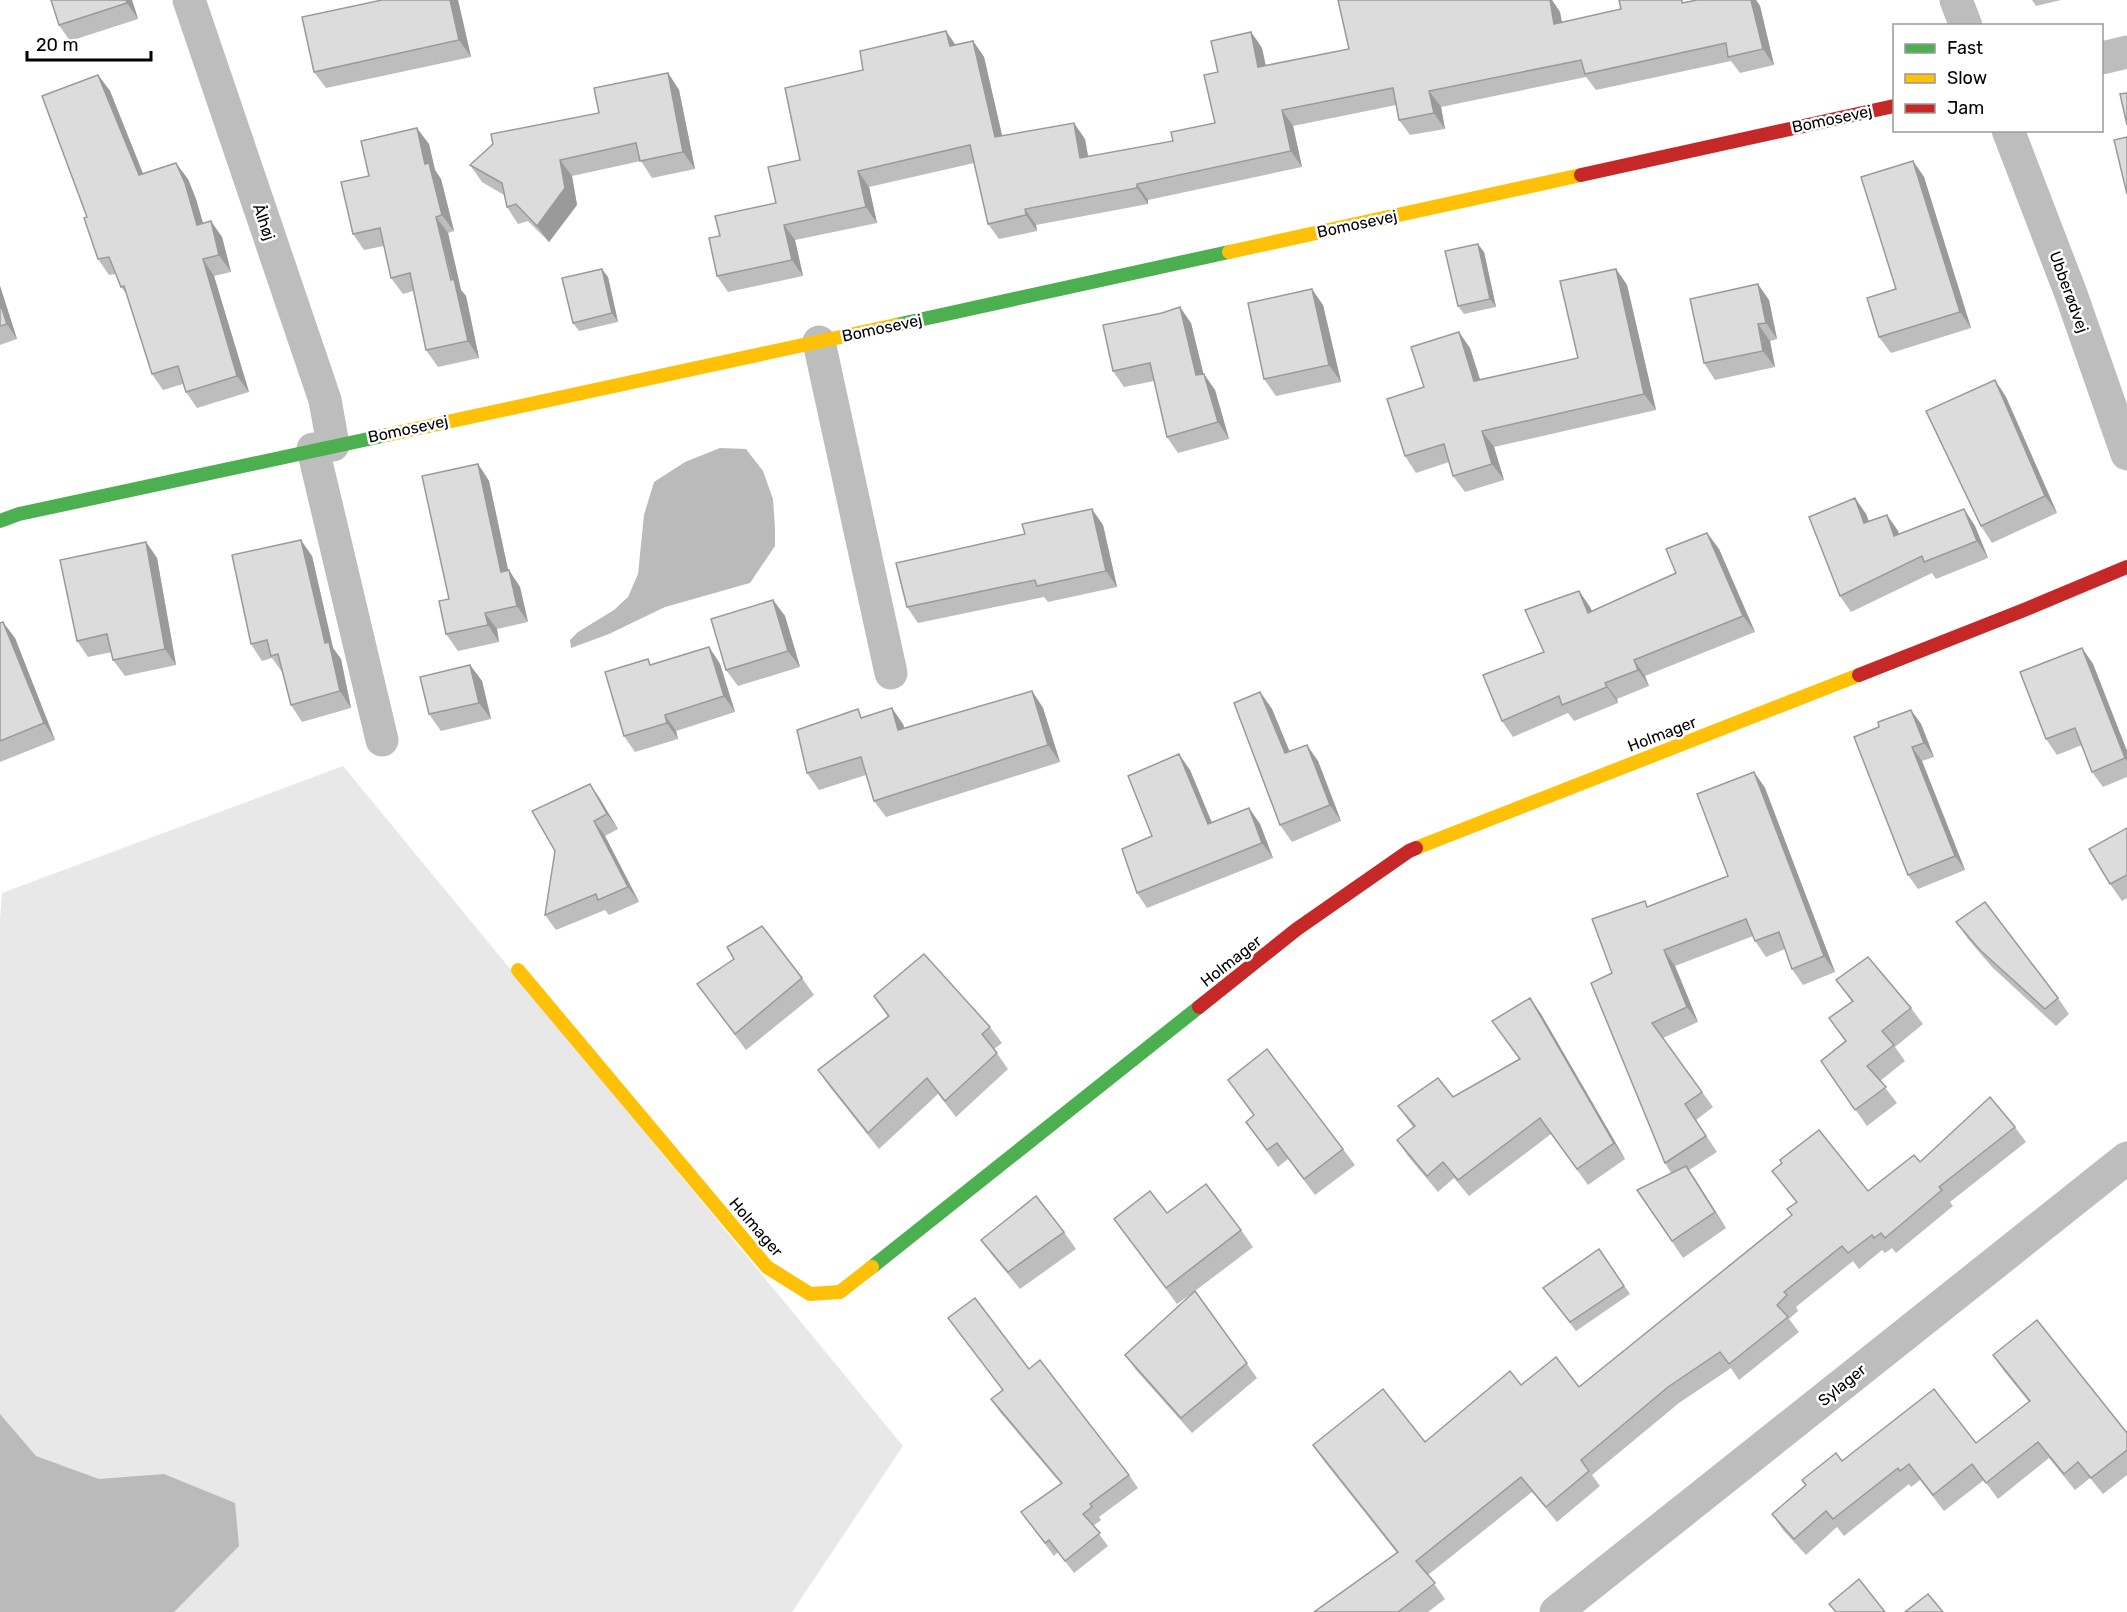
<svg xmlns="http://www.w3.org/2000/svg" width="2127" height="1612" viewBox="0 0 2127 1612" font-family="Rubik,sans-serif">
	<rect width="100%" height="100%" fill="#fff"/>
	<polygon fill="#e8e8e8" points="343,766 903,1446 792,1612 0,1612 0,918 2,893"/>
	<g fill="#bababa">
		<polygon points="720,448 746,449 763,471 773,499 775,528 775,546 750,583 665,607 609,634 571,648 570,640 578,632 614,610 628,597 638,574 644,515 654,482 685,462"/>
		<polygon points="0,1414 36,1456 99,1479 164,1474 235,1503 239,1546 174,1612 0,1612"/>
	</g>
	<g fill="none" stroke-linecap="round" stroke-linejoin="round">
		<g stroke="#bdbdbd" stroke-width="33">
			<polyline points="189,0 325,400 333,445"/>
			<polyline points="1956,0 1966,26"/>
			<polyline points="2102,58 2127,52"/>
			<polyline points="2008,130 2071,294 2127,454"/>
			<polyline points="819,342 891,673"/>
			<polyline points="313,449 382,740"/>
			<polyline points="1556,1612 2127,1158"/>
		</g>
		<g stroke="#4caf50" stroke-width="14">
			<polyline points="896,325 1229,252"/>
			<polyline points="0,521 19,514 387,435"/>
			<polyline points="872,1267 1199,1007"/>
		</g>
		<g stroke="#ffc107" stroke-width="14">
			<polyline points="1229,252 1581,175"/>
			<polyline points="387,435 896,325"/>
			<polyline points="1416,848 1859,675"/>
			<polyline points="518,970 767,1267 810,1294 840,1292 872,1267"/>
		</g>
		<g stroke="#c62828" stroke-width="14">
			<polyline points="1581,175 1894,106"/>
			<polyline points="1859,675 2024,610 2127,567"/>
			<polyline points="1199,1007 1297,929 1409,851 1416,848"/>
		</g>
	</g>
	<g fill="#bdbdbd">
		<polygon points="51,0 132,0 138,19 70,41 59,25"/>
		<polygon points="382,0 458,0 471,57 326,88 314,72"/>
		<polygon points="1338,0 1552,0 1560,12 1562,22 1697,0 1756,0 1760,6 1774,65 1740,73 1731,61 1596,90 1586,77 1441,107 1445,129 1410,135 1399,120 1396,105 1293,126 1302,167 1148,200 1148,204 1036,225 1037,231 999,239 988,224 974,163 869,187 877,223 795,240 803,276 728,292 717,276 720,236 776,203 800,160 863,70 973,41 984,57 1002,135 1085,139 1088,156 1173,141 1215,123 1218,72 1251,32 1262,48 1266,66 1349,49"/>
		<polygon points="2032,0 2061,0 2036,6"/>
		<polygon points="668,73 679,90 695,169 652,178 641,161 572,176 577,205 549,242 528,221 518,224 507,207 504,195 482,182 470,165 599,113"/>
		<polygon points="98,75 110,91 143,174 188,179 196,199 203,223 222,237 231,272 214,276 249,392 197,408 186,392 183,384 163,390 152,374 128,296 121,287 116,274 109,275 98,259 87,217"/>
		<polygon points="429,144 435,170 441,179 454,231 448,233 461,290 466,296 479,358 438,367 426,350 413,291 403,294 391,278 384,246 364,250 353,234 369,176"/>
		<polygon points="1913,161 1924,177 1971,328 1891,353 1879,337 1896,289"/>
		<polygon points="1484,252 1496,307 1464,314 1458,306"/>
		<polygon points="1616,269 1627,285 1656,410 1494,447 1504,480 1465,492 1453,476 1449,462 1416,473 1405,456 1424,387 1470,348 1480,380 1578,358"/>
		<polygon points="608,277 618,322 579,331 573,323"/>
		<polygon points="0,286 17,339 0,345"/>
		<polygon points="1769,300 1777,339 1770,341 1775,367 1715,380 1704,363"/>
		<polygon points="1323,305 1341,382 1276,396 1264,379"/>
		<polygon points="1191,323 1203,374 1215,390 1229,439 1178,453 1167,437 1154,381 1124,387 1113,371"/>
		<polygon points="1995,380 2006,397 2057,513 1992,543 1981,526"/>
		<polygon points="478,464 489,481 508,570 520,587 528,622 497,629 499,642 458,651 446,634 449,599"/>
		<polygon points="1855,498 1866,514 1869,522 1887,515 1898,531 1899,534 1964,509 1975,526 1988,558 1936,579 1932,573 1851,612 1840,596"/>
		<polygon points="1103,525 1117,587 1048,602 1044,597 918,623 907,607"/>
		<polygon points="1707,533 1719,549 1755,632 1645,676 1649,686 1617,699 1618,703 1574,721 1568,713 1513,737 1502,721 1579,591 1590,607 1592,611 1676,573"/>
		<polygon points="146,542 157,558 176,665 125,676 113,660 112,652 88,657 77,641"/>
		<polygon points="312,556 333,648 341,659 351,708 302,722 291,705 282,672 272,658 262,661 251,644"/>
		<polygon points="773,600 785,616 800,667 738,686 726,670"/>
		<polygon points="0,623 15,638 55,740 0,762"/>
		<polygon points="709,647 720,664 735,712 676,731 678,739 635,752 624,736 652,665"/>
		<polygon points="2082,648 2093,664 2127,751 2127,777 2103,787 2092,772 2082,745 2057,755 2046,739"/>
		<polygon points="470,665 482,681 491,719 441,731 429,714"/>
		<polygon points="1032,691 1043,708 1060,762 886,817 874,801 866,775 819,790 807,773 864,717 903,724 904,728"/>
		<polygon points="1260,692 1272,709 1289,751 1318,761 1341,821 1292,842 1280,825"/>
		<polygon points="1911,710 1921,724 1934,757 1922,761 1965,870 1918,889 1908,875 1879,727"/>
		<polygon points="1190,770 1212,823 1249,808 1260,824 1273,858 1147,908 1137,893 1152,836"/>
		<polygon points="1754,772 1765,788 1835,972 1803,985 1792,969 1785,949 1766,957 1755,941 1753,936 1675,966 1698,1022 1663,1038 1713,1107 1696,1120 1717,1152 1689,1170 1726,1228 1683,1258 1637,1190 1671,1173 1665,1163 1612,973 1649,907 1728,876"/>
		<polygon points="590,784 600,799 618,829 605,836 639,902 609,915 605,910 556,930 545,915"/>
		<polygon points="2127,828 2127,898 2122,901 2110,884"/>
		<polygon points="1956,922 2058,998 2069,1014 2056,1026 1992,967 1968,939"/>
		<polygon points="802,978 814,995 746,1050 697,984"/>
		<polygon points="1836,980 1911,1008 1923,1024 1895,1047 1905,1061 1880,1081 1897,1103 1867,1126 1821,1061 1845,1041 1829,1018 1852,1002"/>
		<polygon points="874,996 990,1027 1002,1043 994,1049 1008,1069 956,1117 938,1094 879,1149 829,1086 818,1070 888,1017"/>
		<polygon points="1530,998 1541,1014 1625,1159 1588,1185 1551,1134 1469,1196 1454,1178 1438,1192 1408,1156 1397,1140 1413,1127 1398,1106 1453,1097 1519,1059 1492,1021"/>
		<polygon points="1228,1080 1343,1149 1355,1165 1315,1195 1288,1159 1278,1167 1246,1122 1254,1115"/>
		<polygon points="2015,1127 2026,1142 1950,1202 1953,1206 1896,1253 1892,1248 1885,1253 1882,1250 1859,1269 1853,1261 1796,1307 1798,1311 1789,1319 1799,1332 1739,1380 1731,1368 1679,1403 1592,1475 1600,1486 1557,1522 1532,1492 1428,1575 1445,1599 1428,1612 1314,1612 1397,1553 1324,1461 1313,1445 1425,1442 1521,1385 1579,1387 1791,1216 1796,1202 1772,1171 1868,1191 1920,1162"/>
		<polygon points="1167,1213 1241,1230 1253,1247 1195,1291 1257,1378 1192,1433 1136,1370 1125,1355 1194,1292 1177,1304 1114,1219"/>
		<polygon points="1064,1232 1076,1249 1020,1289 993,1256 981,1240"/>
		<polygon points="1599,1249 1630,1294 1576,1331 1543,1288"/>
		<polygon points="948,1318 1029,1369 1129,1475 1138,1488 1099,1517 1101,1520 1093,1526 1108,1546 1074,1573 1058,1552 1054,1556 1021,1512 1061,1484 1000,1412 991,1399 1003,1390"/>
		<polygon points="1993,1355 2127,1433 2127,1475 2103,1494 2090,1478 2075,1490 2049,1458 1998,1499 1984,1480 1944,1511 1920,1480 1911,1487 1909,1484 1844,1536 1837,1527 1806,1555 1783,1530 1772,1514 1805,1485 1842,1461 1976,1443 2029,1402 2004,1371"/>
	</g>
	<g fill="#9a9a9a">
		<polygon points="126,0 132,0 138,19 127,3"/>
		<polygon points="450,0 458,0 471,57 459,40"/>
		<polygon points="1550,0 1552,0 1560,12 1565,40 1554,24"/>
		<polygon points="1751,0 1756,0 1760,6 1774,65 1763,49"/>
		<polygon points="946,31 957,47 950,46"/>
		<polygon points="1251,32 1262,48 1269,83 1258,67"/>
		<polygon points="973,41 984,57 1006,153 995,137"/>
		<polygon points="668,73 679,90 695,169 683,152"/>
		<polygon points="98,75 110,91 150,191 139,175"/>
		<polygon points="1429,91 1441,107 1445,129 1434,113"/>
		<polygon points="1282,110 1293,126 1302,167 1291,151"/>
		<polygon points="1074,123 1085,139 1091,173 1080,158"/>
		<polygon points="417,128 429,144 435,170 441,179 454,231 442,215 425,164"/>
		<polygon points="560,160 572,176 577,205 549,242 537,226"/>
		<polygon points="1913,161 1924,177 1971,328 1960,312"/>
		<polygon points="176,163 188,179 196,199 208,241 197,225"/>
		<polygon points="858,171 869,187 877,223 866,207"/>
		<polygon points="1137,184 1148,200 1148,204 1137,188"/>
		<polygon points="1025,209 1036,225 1037,231 1026,215"/>
		<polygon points="436,217 448,233 461,290 466,296 479,358 468,341"/>
		<polygon points="211,221 222,237 231,272 219,255"/>
		<polygon points="784,225 795,240 803,276 792,260"/>
		<polygon points="1478,244 1484,252 1496,307 1490,299"/>
		<polygon points="203,259 214,276 249,392 237,376"/>
		<polygon points="602,269 608,277 618,322 612,313"/>
		<polygon points="1616,269 1627,285 1656,410 1644,394"/>
		<polygon points="1758,284 1769,300 1777,339 1766,323"/>
		<polygon points="0,286 17,339 7,324 0,303"/>
		<polygon points="1312,289 1323,305 1341,382 1329,365"/>
		<polygon points="1180,307 1191,323 1208,392 1196,375"/>
		<polygon points="1758,324 1770,341 1775,367 1763,351"/>
		<polygon points="1459,332 1470,348 1486,398 1474,381"/>
		<polygon points="1204,374 1215,390 1229,439 1218,422"/>
		<polygon points="1995,380 2006,397 2057,513 2045,496"/>
		<polygon points="1482,431 1494,447 1504,480 1492,464"/>
		<polygon points="478,464 489,481 512,588 501,572"/>
		<polygon points="1855,498 1866,514 1876,540 1864,523"/>
		<polygon points="1092,509 1103,525 1117,587 1106,571"/>
		<polygon points="1964,509 1975,526 1988,558 1977,541"/>
		<polygon points="1887,515 1898,531 1906,553 1894,536"/>
		<polygon points="1707,533 1719,549 1755,632 1743,616"/>
		<polygon points="301,540 312,556 333,648 341,659 351,708 340,691 325,643"/>
		<polygon points="146,542 157,558 176,665 165,649"/>
		<polygon points="509,570 520,587 528,622 517,606"/>
		<polygon points="1579,591 1590,607 1599,629 1588,613"/>
		<polygon points="773,600 785,616 800,667 788,651"/>
		<polygon points="485,613 497,629 499,642 488,625"/>
		<polygon points="3,622 15,638 55,740 44,723"/>
		<polygon points="709,647 720,664 735,712 724,696"/>
		<polygon points="2082,648 2093,664 2127,751 2127,761 2125,758"/>
		<polygon points="1634,660 1645,676 1649,686 1638,670"/>
		<polygon points="470,665 482,681 491,719 479,703"/>
		<polygon points="1605,683 1617,699 1618,703 1607,687"/>
		<polygon points="1032,691 1043,708 1060,762 1048,745"/>
		<polygon points="1260,692 1272,709 1297,769 1285,753"/>
		<polygon points="892,708 903,724 910,746 898,730"/>
		<polygon points="1911,710 1921,724 1934,757 1924,743"/>
		<polygon points="665,715 676,731 678,739 667,723"/>
		<polygon points="1307,745 1318,761 1341,821 1330,805"/>
		<polygon points="1912,747 1922,761 1965,870 1955,856"/>
		<polygon points="1179,754 1190,770 1219,840 1208,824"/>
		<polygon points="1754,772 1765,788 1835,972 1824,956"/>
		<polygon points="590,784 600,799 618,829 607,814"/>
		<polygon points="1249,808 1260,824 1273,858 1262,843"/>
		<polygon points="594,821 605,836 639,902 628,887"/>
		<polygon points="1664,950 1675,966 1698,1022 1687,1007"/>
		<polygon points="1530,998 1541,1014 1625,1159 1614,1143"/>
		<polygon points="1686,1166 1697,1182 1726,1228 1715,1212"/>
	</g>
	<g fill="#dcdcdc" stroke="#9a9a9a" stroke-width="1.5">
		<polygon points="51,0 126,0 127,3 59,25"/>
		<polygon points="382,0 450,0 459,40 314,72 302,17"/>
		<polygon points="1338,0 1550,0 1554,24 1621,9 1619,0 1682,0 1682,3 1697,0 1751,0 1763,49 1728,57 1726,43 1585,74 1581,60 1429,91 1434,113 1399,120 1393,88 1282,110 1291,151 1137,184 1137,188 1025,209 1026,215 988,224 970,145 858,171 866,207 784,225 792,260 717,276 709,238 720,236 715,216 776,203 768,167 800,160 785,88 863,70 860,51 946,31 950,46 973,41 995,137 1074,123 1080,158 1173,141 1171,132 1215,123 1204,75 1218,72 1211,41 1251,32 1258,67 1349,49"/>
		<polygon points="668,73 683,152 640,161 636,143 560,160 565,188 537,226 516,204 507,207 502,183 470,165 493,144 491,134 599,113 594,88"/>
		<polygon points="98,75 139,175 176,163 185,183 197,225 211,221 219,255 203,259 237,376 186,392 178,366 152,374 124,286 121,287 109,257 98,259 84,218 87,217 42,96"/>
		<polygon points="2127,93 2127,125 2120,94"/>
		<polygon points="417,128 425,164 429,163 442,215 436,217 451,280 454,279 468,341 426,350 410,273 391,278 380,228 353,234 341,182 369,176 361,141"/>
		<polygon points="2127,137 2127,194 2114,140"/>
		<polygon points="1913,161 1960,312 1879,337 1867,298 1896,289 1861,177"/>
		<polygon points="1478,244 1490,299 1458,306 1445,251"/>
		<polygon points="602,269 612,313 573,323 562,278"/>
		<polygon points="1616,269 1644,394 1482,431 1492,464 1453,476 1444,444 1405,456 1387,399 1424,387 1411,347 1459,332 1474,381 1578,358 1560,281"/>
		<polygon points="1758,284 1766,323 1758,324 1763,351 1704,363 1690,299"/>
		<polygon points="1312,289 1329,365 1264,379 1248,303"/>
		<polygon points="0,303 7,324 0,326"/>
		<polygon points="1180,307 1196,375 1204,374 1218,422 1167,437 1150,363 1113,371 1103,325 1162,313"/>
		<polygon points="1995,380 2045,496 1981,526 1926,411"/>
		<polygon points="478,464 501,572 509,570 517,606 485,613 488,625 446,634 439,601 449,599 422,476"/>
		<polygon points="1855,498 1864,523 1887,515 1894,536 1964,509 1977,541 1924,562 1922,556 1840,596 1809,517"/>
		<polygon points="1092,509 1106,571 1037,586 1035,580 907,607 896,563 1025,534 1022,524"/>
		<polygon points="1707,533 1743,616 1634,660 1638,670 1605,683 1607,687 1562,705 1559,696 1502,721 1483,675 1544,652 1525,610 1579,591 1588,613 1676,573 1666,549"/>
		<polygon points="301,540 325,643 329,642 340,691 291,705 278,654 271,656 267,640 251,644 232,555"/>
		<polygon points="146,542 165,649 113,660 107,634 77,641 60,560"/>
		<polygon points="773,600 788,651 726,670 711,619"/>
		<polygon points="3,622 44,723 0,741 0,623"/>
		<polygon points="709,647 724,696 665,715 667,723 624,736 605,672 648,659 650,665"/>
		<polygon points="2082,648 2125,758 2092,772 2075,728 2046,739 2020,672"/>
		<polygon points="470,665 479,703 429,714 420,677"/>
		<polygon points="1032,691 1048,745 874,801 861,757 807,773 797,730 858,709 861,718 892,708 898,730"/>
		<polygon points="1260,692 1285,753 1307,745 1330,805 1280,825 1234,703"/>
		<polygon points="1911,710 1924,743 1912,747 1955,856 1908,875 1854,737 1879,727 1878,722"/>
		<polygon points="1179,754 1208,824 1249,808 1262,843 1137,893 1122,849 1152,836 1128,776"/>
		<polygon points="1754,772 1824,956 1792,969 1779,932 1755,941 1746,919 1664,950 1687,1007 1652,1023 1702,1092 1685,1104 1706,1136 1665,1163 1591,983 1612,973 1592,919 1645,901 1647,907 1728,876 1697,794"/>
		<polygon points="590,784 607,814 594,821 628,887 598,900 596,894 545,915 555,851 532,811"/>
		<polygon points="2127,828 2127,875 2110,884 2089,849"/>
		<polygon points="1985,902 2058,998 2045,1009 1980,950 1956,922"/>
		<polygon points="762,926 802,978 735,1034 697,984 734,959 727,947"/>
		<polygon points="924,954 990,1027 982,1034 997,1053 945,1101 927,1078 868,1133 818,1070 889,1016 874,996"/>
		<polygon points="1868,957 1911,1008 1882,1031 1894,1045 1867,1066 1886,1087 1855,1110 1821,1061 1846,1041 1829,1018 1853,1001 1836,980"/>
		<polygon points="1530,998 1614,1143 1577,1169 1540,1118 1458,1180 1443,1162 1427,1176 1397,1140 1415,1126 1398,1106 1438,1078 1453,1097 1520,1059 1492,1021"/>
		<polygon points="1267,1049 1343,1149 1304,1179 1277,1143 1267,1150 1246,1122 1254,1115 1228,1080"/>
		<polygon points="1990,1097 2015,1127 1939,1187 1942,1190 1885,1238 1881,1233 1874,1238 1872,1235 1848,1253 1842,1246 1784,1292 1787,1295 1777,1305 1788,1317 1729,1364 1720,1352 1668,1387 1581,1460 1589,1471 1546,1507 1521,1477 1416,1561 1435,1583 1398,1612 1314,1612 1398,1552 1313,1445 1383,1389 1425,1442 1510,1371 1521,1385 1556,1357 1579,1387 1792,1215 1787,1209 1797,1202 1772,1171 1782,1163 1780,1160 1819,1130 1868,1191 1914,1155 1920,1162"/>
		<polygon points="1686,1166 1715,1212 1672,1241 1637,1190"/>
		<polygon points="1206,1184 1241,1230 1166,1288 1114,1219 1150,1191 1167,1213"/>
		<polygon points="1036,1196 1064,1232 1008,1272 981,1240"/>
		<polygon points="1599,1249 1624,1286 1570,1322 1543,1288"/>
		<polygon points="1195,1291 1247,1363 1181,1418 1125,1355"/>
		<polygon points="975,1298 1029,1369 1040,1360 1129,1475 1090,1504 1092,1507 1083,1514 1100,1533 1065,1561 1049,1540 1045,1543 1021,1512 1062,1483 991,1399 1003,1390 948,1318"/>
		<polygon points="2037,1320 2127,1433 2127,1450 2091,1478 2078,1462 2064,1474 2038,1442 1986,1483 1972,1464 1933,1495 1909,1464 1900,1471 1898,1468 1833,1519 1826,1511 1794,1539 1772,1514 1806,1485 1802,1480 1836,1453 1842,1461 1934,1389 1976,1443 2030,1401 1993,1355"/>
		<polygon points="1859,1579 1885,1612 1836,1612 1829,1604"/>
		<polygon points="1928,1594 1943,1612 1905,1612"/>
	</g>
	<g text-anchor="middle" dominant-baseline="central" stroke-width="5" stroke-linejoin="round" paint-order="stroke">
		<g font-size="16" fill="#000" stroke="#fff">
			<text transform="translate(1832 119) rotate(-12)">Bomosevej</text>
			<text transform="translate(264 222) rotate(71)">Ålhøj</text>
			<text transform="translate(1357 224) rotate(-12)">Bomosevej</text>
			<text transform="translate(2069 292) rotate(70)">Ubberødvej</text>
			<text transform="translate(882 328) rotate(-12)">Bomosevej</text>
			<text transform="translate(408 429) rotate(-12)">Bomosevej</text>
			<text transform="translate(1662 734) rotate(-21)">Holmager</text>
			<text transform="translate(1231 961) rotate(-38)">Holmager</text>
			<text transform="translate(756 1227) rotate(49)">Holmager</text>
			<text transform="translate(1842 1385) rotate(-39)">Sylager</text>
		</g>
	</g>
	<rect x="1893" y="24" width="210" height="108" fill="#ffffff" stroke="#999999" stroke-width="1.5"/>
	<rect x="1905" y="44" width="30" height="9" fill="#4caf50" stroke="#999999" stroke-width="1.5"/>
	<text x="1947" y="54" font-size="18" fill="#000000">Fast</text>
	<rect x="1905" y="74" width="30" height="9" fill="#ffc107" stroke="#999999" stroke-width="1.5"/>
	<text x="1947" y="84" font-size="18" fill="#000000">Slow</text>
	<rect x="1905" y="104" width="30" height="9" fill="#c62828" stroke="#999999" stroke-width="1.5"/>
	<text x="1947" y="114" font-size="18" fill="#000000">Jam</text>
	<path d="M27 51v9h124v-9" fill="none" stroke="#000000" stroke-width="3"/>
	<text x="36" y="51" font-size="18" fill="#000000" stroke="#ffffff" stroke-width="4.5" paint-order="stroke">20 m</text>
</svg>
